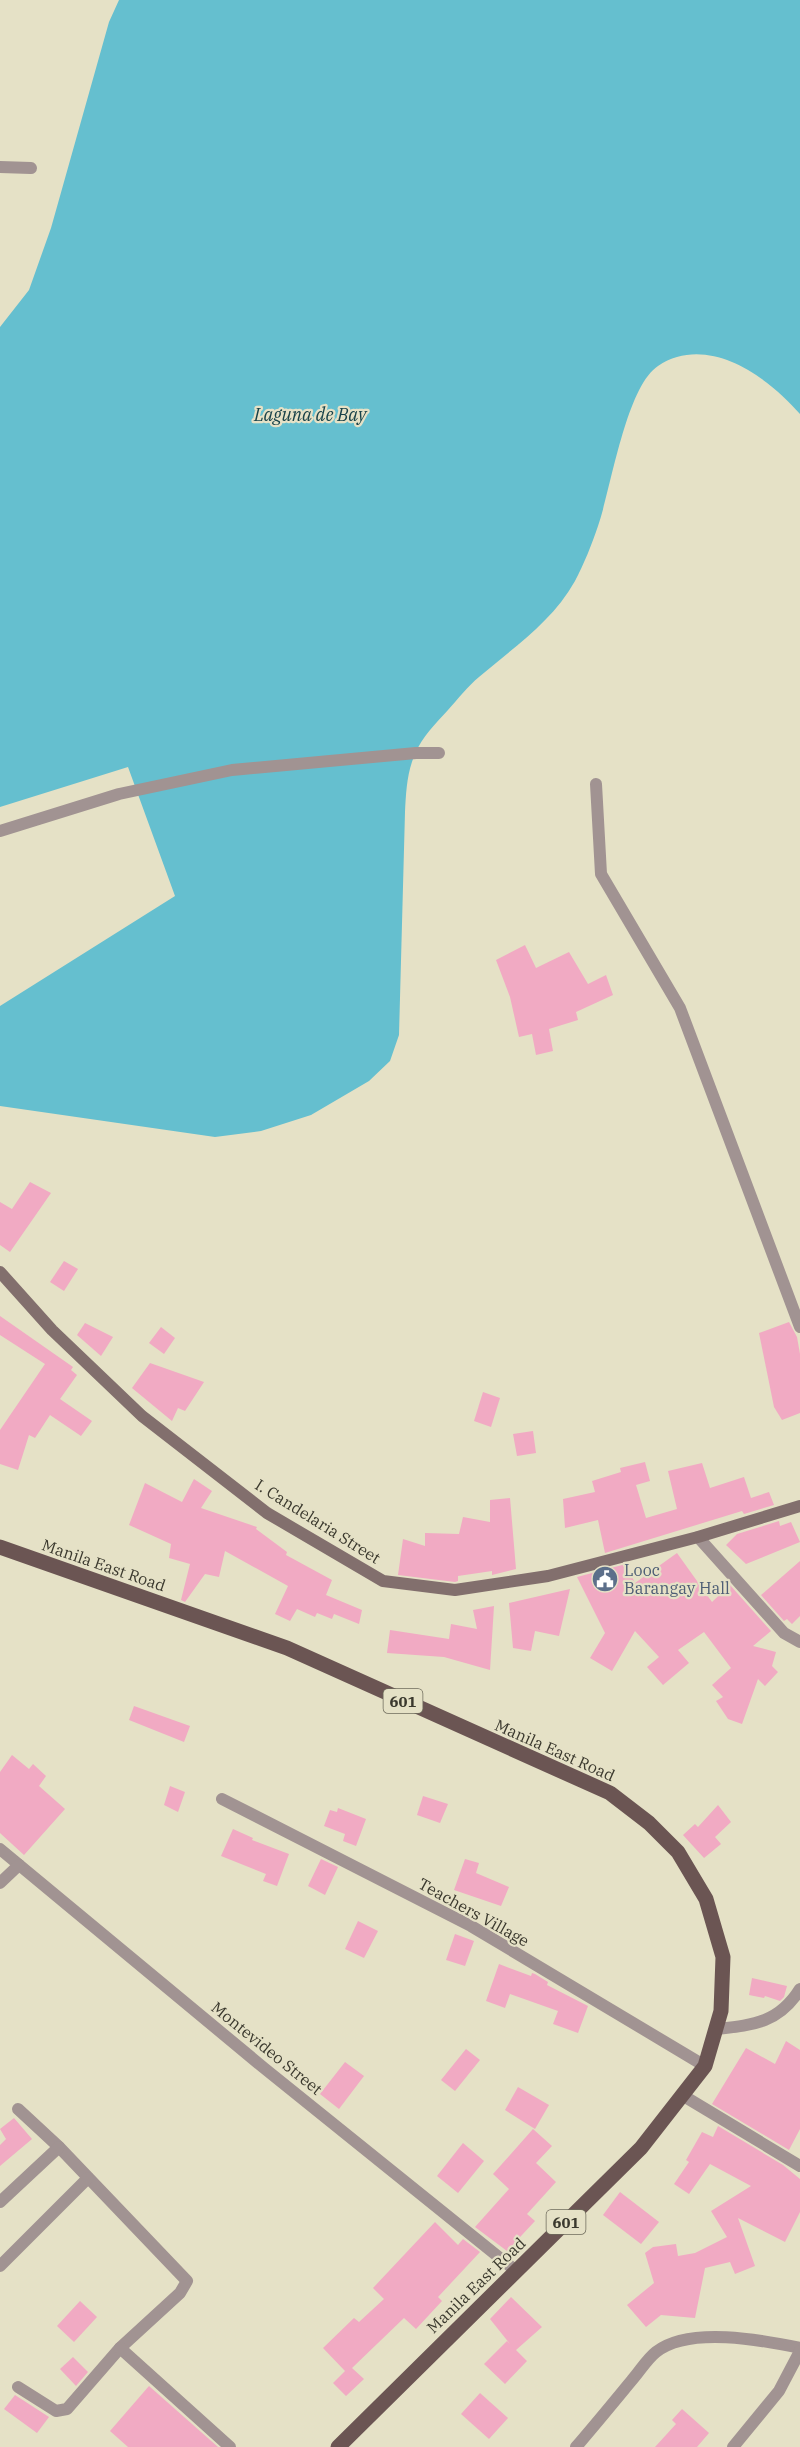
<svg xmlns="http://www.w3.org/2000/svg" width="800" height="2447" viewBox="0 0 800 2447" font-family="'IBM Plex Serif',serif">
	<rect width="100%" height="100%" fill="#e5e1c6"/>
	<path fill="#65bfcf" d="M 119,0 L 800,0 L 800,414 C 768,377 708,333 658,366 C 626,387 611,489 598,526 C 592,544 584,564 575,581 C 552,622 514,647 479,677 C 468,686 458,699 448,710 C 436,723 422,737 415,754 C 407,772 406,792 405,812 L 399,1035 L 390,1061 L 369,1081 L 311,1115 L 261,1131 L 215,1137 L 0,1106 L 0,1006 L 175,896 L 128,767 L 0,807 L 0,327 L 29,290 L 51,228 L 109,22 Z"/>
	<g fill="#f1aac3">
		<polygon points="525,945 536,968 569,952 588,984 606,975 613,995 576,1012 578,1020 549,1029 553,1051 536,1055 532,1034 519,1037 510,997 496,960"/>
		<polygon points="30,1182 51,1193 10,1252 0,1245 0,1202 12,1209"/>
		<polygon points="64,1261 78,1269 64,1291 50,1282"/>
		<polygon points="0,1316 73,1367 71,1370 77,1375 60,1399 92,1421 81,1436 50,1415 35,1438 29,1435 18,1470 0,1464 0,1430 45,1364 0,1335"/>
		<polygon points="789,1322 797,1337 800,1354 800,1413 782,1420 774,1407 759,1333"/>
		<polygon points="85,1323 113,1337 101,1356 77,1335"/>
		<polygon points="161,1327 175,1338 164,1354 149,1343"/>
		<polygon points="150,1363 204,1382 185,1411 178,1408 172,1421 132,1388"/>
		<polygon points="483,1392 500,1398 491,1427 474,1421"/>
		<polygon points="533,1431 536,1453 517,1456 513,1434"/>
		<polygon points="645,1462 650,1481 636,1485 646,1518 677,1509 668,1471 702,1463 710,1488 744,1477 751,1498 769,1492 774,1505 744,1514 742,1511 605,1553 598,1520 565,1528 563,1499 595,1492 592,1481 621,1472 620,1468"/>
		<polygon points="194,1479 212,1491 201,1508 257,1527 256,1529 287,1552 286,1555 332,1580 326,1595 362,1610 359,1624 334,1614 332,1619 317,1613 315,1617 297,1609 290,1621 275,1614 288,1586 225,1551 219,1577 205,1574 185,1602 181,1600 190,1564 169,1558 171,1544 129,1525 145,1483 182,1502"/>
		<polygon points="510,1498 516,1569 492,1575 492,1571 458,1576 458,1581 455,1582 398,1575 403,1539 425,1546 425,1533 459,1534 463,1517 490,1522 490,1500"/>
		<polygon points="779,1521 780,1526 791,1522 800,1542 746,1564 726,1545 737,1534"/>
		<polygon points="677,1553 712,1602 730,1585 771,1631 753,1646 776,1652 772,1666 778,1672 765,1686 758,1679 742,1724 728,1719 716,1701 723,1697 712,1685 731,1668 704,1632 678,1650 689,1663 663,1685 647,1667 659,1657 635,1631 612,1671 590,1658 605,1633 577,1577 626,1564 635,1583"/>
		<polygon points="800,1561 800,1616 792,1624 787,1619 784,1621 761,1595"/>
		<polygon points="570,1589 559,1636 535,1631 531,1651 513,1648 509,1603"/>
		<polygon points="494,1606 490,1670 444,1657 387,1653 390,1630 449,1639 451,1624 477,1629 473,1610"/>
		<polygon points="134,1706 190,1726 184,1742 129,1720"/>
		<polygon points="12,1755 29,1769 33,1764 46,1776 39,1786 65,1809 24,1855 0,1833 0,1772"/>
		<polygon points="170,1786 185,1792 178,1812 164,1805"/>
		<polygon points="423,1796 448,1804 440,1823 417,1815"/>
		<polygon points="718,1805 731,1822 715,1837 721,1844 704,1858 683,1835 695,1824 698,1827"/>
		<polygon points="338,1808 366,1819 356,1846 343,1841 345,1834 324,1826 330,1810 337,1812"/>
		<polygon points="233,1829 253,1838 252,1840 289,1854 277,1886 263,1881 266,1874 221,1856"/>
		<polygon points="321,1859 338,1867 325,1895 308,1886"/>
		<polygon points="465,1859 479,1863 476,1873 509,1887 501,1906 454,1890"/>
		<polygon points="358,1921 378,1931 364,1958 345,1949"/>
		<polygon points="455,1934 474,1941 465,1966 446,1960"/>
		<polygon points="499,1964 531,1976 532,1973 535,1974 548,1982 547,1985 588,2006 578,2033 553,2024 558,2011 510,1994 505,2008 486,2001"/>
		<polygon points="752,1978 787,1986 784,1997 780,2001 765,1996 764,1998 749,1995"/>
		<polygon points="786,2041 800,2050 800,2129 789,2150 712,2104 746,2048 775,2064"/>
		<polygon points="466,2049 480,2060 455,2091 441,2080"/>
		<polygon points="345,2062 364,2076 339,2109 320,2094"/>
		<polygon points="518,2087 549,2105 535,2129 505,2110"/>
		<polygon points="14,2118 32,2139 0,2166 0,2145 6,2139 0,2129"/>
		<polygon points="718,2126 783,2165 800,2179 800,2212 785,2242 738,2218 755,2266 735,2274 730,2262 705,2268 695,2318 661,2315 646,2327 627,2305 654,2283 645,2253 653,2247 676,2244 678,2256 695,2253 727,2237 711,2211 751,2186 710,2164 689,2194 674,2184 689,2162 686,2160 702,2132 713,2137"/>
		<polygon points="533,2129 552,2146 536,2163 556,2182 527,2214 535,2221 507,2251 475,2227 509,2189 493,2174"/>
		<polygon points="463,2143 484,2161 458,2193 437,2176"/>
		<polygon points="620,2192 659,2222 641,2244 603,2215"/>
		<polygon points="435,2222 458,2245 463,2239 480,2252 438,2297 442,2301 416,2329 404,2318 352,2368 364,2379 346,2396 333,2383 345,2371 323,2348 354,2318 359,2322 384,2299 373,2288"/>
		<polygon points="511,2297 542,2327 516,2350 527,2361 505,2384 484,2364 507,2341 510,2344 490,2319"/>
		<polygon points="80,2301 97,2317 74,2342 57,2326"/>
		<polygon points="73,2357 88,2372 76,2386 60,2369"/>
		<polygon points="149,2386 218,2447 128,2447 110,2431"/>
		<polygon points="480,2393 508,2418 489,2439 461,2414"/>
		<polygon points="15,2395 49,2417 37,2433 4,2409"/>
		<polygon points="682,2409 709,2433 697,2447 655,2447 676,2424 672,2420"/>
	</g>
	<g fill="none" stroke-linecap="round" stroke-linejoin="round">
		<g stroke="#a19392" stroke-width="12">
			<polyline points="0,167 31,168"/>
			<polyline points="596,784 601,874 680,1008 800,1327"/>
			<polyline points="0,831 119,794 232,770 416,753 439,753"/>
			<polyline points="698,1537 784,1633 800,1642"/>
			<polyline points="222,1799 471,1926 705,2066"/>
			<polyline points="0,1849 264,2068 516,2271"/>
			<polyline points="0,1883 19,1865"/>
			<path d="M 716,2029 C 753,2025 779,2023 800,1989"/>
			<polyline points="682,2095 800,2166"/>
			<polyline points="18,2109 59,2147 187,2281 180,2293 120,2348 67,2409 56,2411 18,2387"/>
			<polyline points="0,2202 59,2147"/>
			<polyline points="0,2266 88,2178"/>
			<polyline points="120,2348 230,2447"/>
			<path d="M 576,2447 C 595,2425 613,2403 632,2380 C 640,2371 647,2359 656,2352 C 689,2326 762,2340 800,2348"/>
			<polyline points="733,2447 779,2391 800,2351"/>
		</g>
		<polyline stroke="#826f6d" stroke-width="12" points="0,1272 52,1330 142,1416 267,1513 383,1581 455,1590 548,1576 698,1537 800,1506"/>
		<polyline stroke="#6b5553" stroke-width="15" points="0,1547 287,1648 610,1793 649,1823 678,1852 706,1899 723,1957 721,2011 705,2066 641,2148 338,2447"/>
	</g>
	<defs>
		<symbol id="civic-disc" viewBox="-11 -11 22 22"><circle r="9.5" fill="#5c6f8a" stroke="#e5e1c6"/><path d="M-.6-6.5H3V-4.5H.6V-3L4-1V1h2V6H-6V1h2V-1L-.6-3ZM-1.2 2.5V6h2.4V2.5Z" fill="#fff"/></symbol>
	</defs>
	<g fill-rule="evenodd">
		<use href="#civic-disc" x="590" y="1564" width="30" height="30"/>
	</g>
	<g text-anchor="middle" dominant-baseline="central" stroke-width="4.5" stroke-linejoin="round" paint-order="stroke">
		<g fill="#e5e1c6" stroke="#6e6b5c" stroke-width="1.5">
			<rect x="383.5" y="1689" width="39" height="24" rx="4.5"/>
			<rect x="546.5" y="2210" width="39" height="24" rx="4.5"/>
		</g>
		<g font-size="15" font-weight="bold" fill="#3b392e">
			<text x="403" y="1701">601</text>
			<text x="566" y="2222">601</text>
		</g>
		<g font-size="16" fill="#3b392e" stroke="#e5e1c6">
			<text transform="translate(318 1521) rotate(32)">I. Candelaria Street</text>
			<text transform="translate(104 1565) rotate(19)">Manila East Road</text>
			<text transform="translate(555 1750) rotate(24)">Manila East Road</text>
			<text transform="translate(474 1912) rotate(29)">Teachers Village</text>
			<text transform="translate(267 2048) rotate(39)">Montevideo Street</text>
			<text transform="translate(476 2285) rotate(-44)">Manila East Road</text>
		</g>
		<g font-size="16" fill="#4e5e75" stroke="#e5e1c6" text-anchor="start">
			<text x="624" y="1570">Looc<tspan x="624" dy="18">Barangay Hall</tspan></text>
		</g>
		<g font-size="18" font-style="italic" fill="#184249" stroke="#e5e1c6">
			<text x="310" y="414">Laguna de Bay</text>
		</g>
	</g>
</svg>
